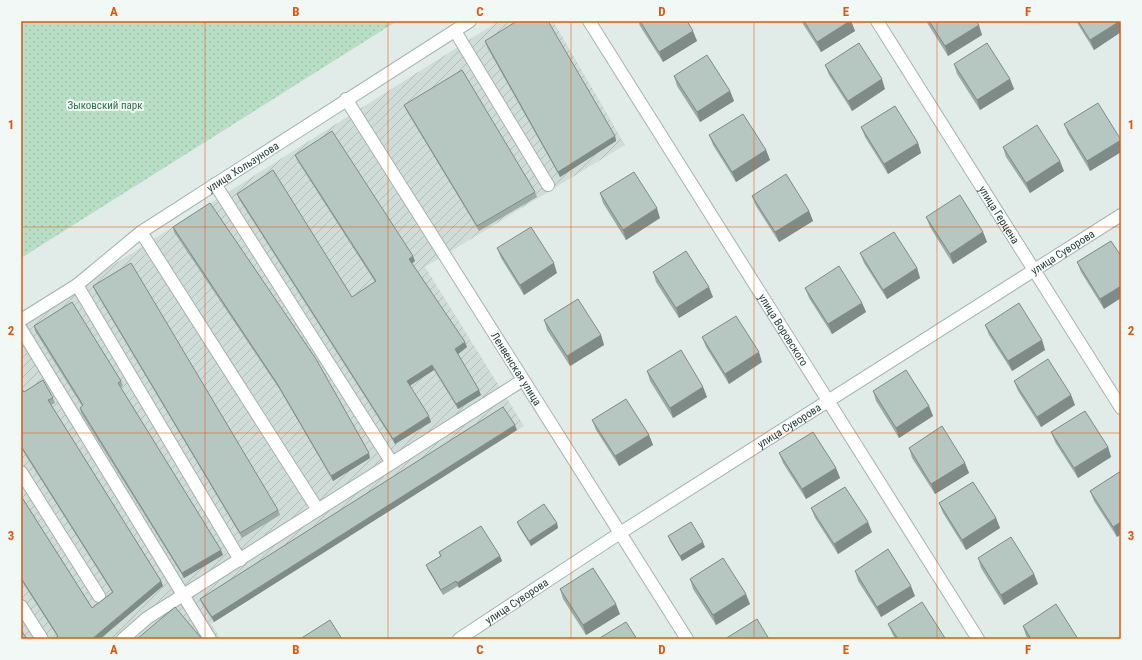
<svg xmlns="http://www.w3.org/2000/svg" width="1142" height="660" viewBox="0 0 1142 660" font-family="'Roboto Condensed',sans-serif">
	<defs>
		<pattern id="industrial-furrows" width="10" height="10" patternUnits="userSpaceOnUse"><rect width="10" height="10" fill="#cfdcd7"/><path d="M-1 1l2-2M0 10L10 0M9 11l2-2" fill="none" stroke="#b1beb9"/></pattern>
		<pattern id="park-dots" width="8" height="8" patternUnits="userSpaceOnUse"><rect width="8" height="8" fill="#b9dec6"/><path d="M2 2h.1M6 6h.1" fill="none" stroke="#9fbfab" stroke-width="1.8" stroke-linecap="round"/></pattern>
	</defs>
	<rect width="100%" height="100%" fill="#e1ece8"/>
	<polygon fill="url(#industrial-furrows)" points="499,21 553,21 625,145 425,267 524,426 211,624 221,639 21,639 21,323"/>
	<polygon fill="url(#park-dots)" points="21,21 397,21 21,258"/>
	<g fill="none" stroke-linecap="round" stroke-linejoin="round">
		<defs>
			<g id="minor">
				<path id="s1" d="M 589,21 L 978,639"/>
				<path id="s2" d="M 877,21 L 1121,408"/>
				<polyline points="455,31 548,185"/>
				<path id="s3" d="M 346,99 L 687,639"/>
				<polyline points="215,184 392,463"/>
				<polyline points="141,232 318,510"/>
				<polyline points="77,285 240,560"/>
				<path id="s4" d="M 21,320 L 77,285 L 141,232 L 470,21"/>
				<polyline points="21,329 210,639"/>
				<polyline points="21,472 99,596"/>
				<polyline points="21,606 42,639"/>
				<polyline points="123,639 147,618 523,380"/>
				<path id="s5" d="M 459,639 L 620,533 L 1121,215"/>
			</g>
		</defs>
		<use href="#minor" stroke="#a4b4b0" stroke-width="14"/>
		<use href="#minor" stroke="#fff" stroke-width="12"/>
	</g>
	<g fill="#9daba6">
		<polygon points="638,21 687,21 697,41 663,62 640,26"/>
		<polygon points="801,21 851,21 855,31 821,52"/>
		<polygon points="926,21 976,21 982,35 948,56"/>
		<polygon points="1076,21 1121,21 1121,32 1094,50"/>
		<polygon points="485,41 615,136 616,141 560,177 487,47"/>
		<polygon points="954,64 1010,79 1014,89 980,110 957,74"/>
		<polygon points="825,65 885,89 852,111 829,75"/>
		<polygon points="674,76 730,91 734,101 700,122 677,86"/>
		<polygon points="404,105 535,192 537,197 479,231 406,110"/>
		<polygon points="1064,124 1121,140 1121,152 1090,171 1068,134"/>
		<polygon points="861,127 918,143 921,153 888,174 865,137"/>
		<polygon points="709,135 766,150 770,160 736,182 713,145"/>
		<polygon points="1003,147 1064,171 1030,193 1006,157"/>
		<polygon points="295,155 415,261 412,263 467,347 458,354 481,395 458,409 434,370 410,386 431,422 395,444 239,199 237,194 352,297 375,282 297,160"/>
		<polygon points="600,193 660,218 626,240 603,203"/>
		<polygon points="752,196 809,211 813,221 779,242 756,206"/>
		<polygon points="926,217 983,232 987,242 953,264 930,227"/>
		<polygon points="173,227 370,458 333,481 280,390 174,232"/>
		<polygon points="1111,241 1104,309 1081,272 1077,262"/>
		<polygon points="497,248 557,273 524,295 501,258"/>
		<polygon points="860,253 917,268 920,278 887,299 864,263"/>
		<polygon points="653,272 713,297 679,318 656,282"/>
		<polygon points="93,286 278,510 280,515 242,538 95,291"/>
		<polygon points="805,288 862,303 866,312 832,334 809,298"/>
		<polygon points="544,320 601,335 604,345 570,366 547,330"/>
		<polygon points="985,325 1042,340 1045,350 1012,371 989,335"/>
		<polygon points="34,326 121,381 123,386 120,387 223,555 184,578 81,413 80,408 82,406 35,331"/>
		<polygon points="702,337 762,362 729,384 706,347"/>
		<polygon points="647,371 703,387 707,397 673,418 650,381"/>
		<polygon points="1014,381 1071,395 1075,405 1041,427 1018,391"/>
		<polygon points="21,388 24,392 53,398 55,403 51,405 161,581 163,586 57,636 21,580 21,496 92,608 112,592 21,448"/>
		<polygon points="873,391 929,406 933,416 899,438 876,401"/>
		<polygon points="592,420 649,435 653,445 619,466 596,430"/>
		<polygon points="517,430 214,622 202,604 200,599"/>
		<polygon points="1051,432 1108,447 1111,457 1078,478 1055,442"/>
		<polygon points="909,448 965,463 969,473 935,494 912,458"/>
		<polygon points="779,453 836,468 840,478 806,499 783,463"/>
		<polygon points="1121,471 1121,534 1117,537 1094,501 1090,491"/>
		<polygon points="939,503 996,518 1000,528 966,550 943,513"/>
		<polygon points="811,508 872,532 838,554 815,518"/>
		<polygon points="517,522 557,523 558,528 531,546 519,527"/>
		<polygon points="668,536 705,547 682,561 670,541"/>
		<polygon points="439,552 500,556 502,561 459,588 458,586 443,595 428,570 426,565 440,556"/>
		<polygon points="978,558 1034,574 1038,584 1004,605 981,568"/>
		<polygon points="855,571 915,596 881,617 858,581"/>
		<polygon points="690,579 750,604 716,625 693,589"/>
		<polygon points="560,589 620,614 586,635 563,599"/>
		<polygon points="888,624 945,639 895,639 892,633"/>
		<polygon points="1023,626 1078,639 1028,639 1026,636"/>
	</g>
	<g fill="#7f8b87">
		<polygon points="850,21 851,21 855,31 821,52 817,42"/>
		<polygon points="1120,21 1121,21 1121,32 1094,50 1090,40"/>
		<polygon points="979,25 982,35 948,56 945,46"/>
		<polygon points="693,31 697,41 663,62 659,52"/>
		<polygon points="882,79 885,89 852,111 848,101"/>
		<polygon points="1010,79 1014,89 980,110 977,100"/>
		<polygon points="730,91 734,101 700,122 697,112"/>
		<polygon points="615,136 616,141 560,177 558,172"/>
		<polygon points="1121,140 1121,152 1090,171 1087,161"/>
		<polygon points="918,143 921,153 888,174 884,164"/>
		<polygon points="766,150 770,160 736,182 732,172"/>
		<polygon points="1060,161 1064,171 1030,193 1026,183"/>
		<polygon points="657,208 660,218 626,240 623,230"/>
		<polygon points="809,211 813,221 779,242 775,232"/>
		<polygon points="983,232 987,242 953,264 950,254"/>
		<polygon points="413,256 415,261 411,264 409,259"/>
		<polygon points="554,263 557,273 524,295 520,285"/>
		<polygon points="917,268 920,278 887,299 883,290"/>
		<polygon points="1121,286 1121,298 1104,309 1100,299"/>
		<polygon points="709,287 713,297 679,318 676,308"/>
		<polygon points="862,303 866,312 832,334 828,324"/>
		<polygon points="601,335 604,345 570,366 567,356"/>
		<polygon points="1042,340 1045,350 1012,371 1008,361"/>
		<polygon points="465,342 467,347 457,355 455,349"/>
		<polygon points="759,352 762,362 729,384 725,374"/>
		<polygon points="432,365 434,370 409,386 407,381"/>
		<polygon points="703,387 707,397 673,418 670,408"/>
		<polygon points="479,390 481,395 458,409 456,404"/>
		<polygon points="1071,395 1075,405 1041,427 1037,417"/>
		<polygon points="929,406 933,416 899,438 896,428"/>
		<polygon points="429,416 431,422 395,444 393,439"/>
		<polygon points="515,425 517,430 214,622 212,617"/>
		<polygon points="649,435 653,445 619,466 615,456"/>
		<polygon points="1108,447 1111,457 1078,478 1074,468"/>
		<polygon points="369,453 370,458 333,481 331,476"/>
		<polygon points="965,463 969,473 935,494 931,484"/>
		<polygon points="836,468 840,478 806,499 802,489"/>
		<polygon points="996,518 1000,528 966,550 962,540"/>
		<polygon points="868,522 872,532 838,554 834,544"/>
		<polygon points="1121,522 1121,534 1117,537 1113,527"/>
		<polygon points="557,523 558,528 531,546 529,541"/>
		<polygon points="703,542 705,547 682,561 680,556"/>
		<polygon points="221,550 223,555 184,578 182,573"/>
		<polygon points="500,556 502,561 459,588 457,583"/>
		<polygon points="1034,574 1038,584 1004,605 1001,595"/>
		<polygon points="161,581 163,586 100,639 92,639"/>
		<polygon points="911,586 915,596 881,617 877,607"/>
		<polygon points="746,594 750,604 716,625 713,615"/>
		<polygon points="616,604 620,614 586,635 583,625"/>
	</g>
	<g fill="#b6c7c1" stroke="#7f8b87">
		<polygon points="517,21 548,21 615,136 558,172 485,41"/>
		<polygon points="640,21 687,21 693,31 659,52"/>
		<polygon points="804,21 850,21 817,42"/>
		<polygon points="929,21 976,21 979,25 945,46"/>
		<polygon points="1078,21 1120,21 1090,40"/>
		<polygon points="859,43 882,79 848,101 825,65"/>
		<polygon points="987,43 1010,79 977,100 954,64"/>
		<polygon points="707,55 730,91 697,112 674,76"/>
		<polygon points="462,70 535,192 477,226 404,105"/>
		<polygon points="1098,103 1121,140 1087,161 1064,124"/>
		<polygon points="895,106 918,143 884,164 861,127"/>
		<polygon points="743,114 766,150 732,172 709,135"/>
		<polygon points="1037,125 1060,161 1026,183 1003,147"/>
		<polygon points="332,131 413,256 409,259 465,342 455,349 479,390 456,404 432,365 407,381 429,416 393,439 237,194 273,170 352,297 376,281 295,155"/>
		<polygon points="634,172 657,208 623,230 600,193"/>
		<polygon points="786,174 809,211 775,232 752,196"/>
		<polygon points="960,195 983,232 950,254 926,217"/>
		<polygon points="210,203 316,359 369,453 331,476 278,385 173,227"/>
		<polygon points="531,227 554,263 520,285 497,248"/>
		<polygon points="894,232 917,268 883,290 860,253"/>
		<polygon points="1111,241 1121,256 1121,286 1100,299 1077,262"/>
		<polygon points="686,251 709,287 676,308 653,272"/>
		<polygon points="131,263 278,510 240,533 93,286"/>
		<polygon points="839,266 862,303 828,324 805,288"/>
		<polygon points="578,299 601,335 567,356 544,320"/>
		<polygon points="72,302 121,381 118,383 221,550 182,573 80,408 83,405 34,326"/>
		<polygon points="1019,303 1042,340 1008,361 985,325"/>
		<polygon points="736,316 759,352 725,374 702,337"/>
		<polygon points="681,350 703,387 670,408 647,371"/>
		<polygon points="1048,359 1071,395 1037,417 1014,381"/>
		<polygon points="906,370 929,406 896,428 873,391"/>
		<polygon points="43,380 53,398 48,400 161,581 92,639 54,639 58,636 21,578 21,496 92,608 113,592 21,446 21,388 24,392"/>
		<polygon points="626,399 649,435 615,456 592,420"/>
		<polygon points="503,407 515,425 212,617 200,599"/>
		<polygon points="1085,411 1108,447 1074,468 1051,432"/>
		<polygon points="942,426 965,463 931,484 909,448"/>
		<polygon points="813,432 836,468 802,489 779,453"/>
		<polygon points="1121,471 1121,522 1113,527 1090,491"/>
		<polygon points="973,482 996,518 962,540 939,503"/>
		<polygon points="845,487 868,522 834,544 811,508"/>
		<polygon points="544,504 557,523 529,541 517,522"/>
		<polygon points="691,522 703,542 680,556 668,536"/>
		<polygon points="481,526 500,556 457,583 456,581 441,590 426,565 441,556 439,552"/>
		<polygon points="1011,537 1034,574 1001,595 978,558"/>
		<polygon points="888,549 911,586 877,607 855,571"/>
		<polygon points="723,558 746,594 713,615 690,579"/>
		<polygon points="593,568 616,604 583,625 560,589"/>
		<polygon points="922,602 945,638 944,639 898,639 888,624"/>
		<polygon points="1056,604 1078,639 1031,639 1023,626"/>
		<polygon points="175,607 202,639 137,639"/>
		<polygon points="757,619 769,639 725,639"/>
		<polygon points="330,620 342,639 300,639"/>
		<polygon points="626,622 637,639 598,639"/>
		<polygon points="21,630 27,639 21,639"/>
	</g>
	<path fill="none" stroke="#de580e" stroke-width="1" stroke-opacity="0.55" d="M 205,21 L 205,639M 388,21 L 388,639M 571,21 L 571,639M 754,21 L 754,639M 937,21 L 937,639M 21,227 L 1121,227M 21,433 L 1121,433"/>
	<g text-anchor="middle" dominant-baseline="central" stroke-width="4" stroke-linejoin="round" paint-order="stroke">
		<g font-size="11" fill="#2a754d" stroke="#f2f8f6">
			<text x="105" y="105">Зыковский парк</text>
		</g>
		<g font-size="11" fill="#213d38" stroke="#f2f8f6">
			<text stroke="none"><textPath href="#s4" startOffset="270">улица Хользунова</textPath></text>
			<text stroke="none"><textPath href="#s2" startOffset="229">улица Герцена</textPath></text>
			<text stroke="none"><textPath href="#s5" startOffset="717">улица Суворова</textPath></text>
			<text stroke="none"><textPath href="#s1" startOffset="365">улица Воровского</textPath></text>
			<text stroke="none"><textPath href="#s3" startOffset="319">Ленвенская улица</textPath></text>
			<text stroke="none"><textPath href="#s5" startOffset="393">улица Суворова</textPath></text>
			<text stroke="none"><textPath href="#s5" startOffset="69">улица Суворова</textPath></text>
		</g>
	</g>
	<rect width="1142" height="660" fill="none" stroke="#f2f8f6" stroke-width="44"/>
	<rect x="22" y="22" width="1098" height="616" fill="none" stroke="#de580e" stroke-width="1.5"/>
	<g font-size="13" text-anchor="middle" font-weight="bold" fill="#de580e">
		<text x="114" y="16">A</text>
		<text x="296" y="16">B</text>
		<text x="480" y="16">C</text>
		<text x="662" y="16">D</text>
		<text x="846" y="16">E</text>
		<text x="1028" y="16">F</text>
		<text x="11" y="129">1</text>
		<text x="1131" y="129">1</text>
		<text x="11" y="335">2</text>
		<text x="1131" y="335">2</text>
		<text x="11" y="540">3</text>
		<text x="1131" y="540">3</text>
		<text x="114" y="654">A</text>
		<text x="296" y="654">B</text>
		<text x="480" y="654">C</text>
		<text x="662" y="654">D</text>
		<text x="846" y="654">E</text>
		<text x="1028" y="654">F</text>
	</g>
</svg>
